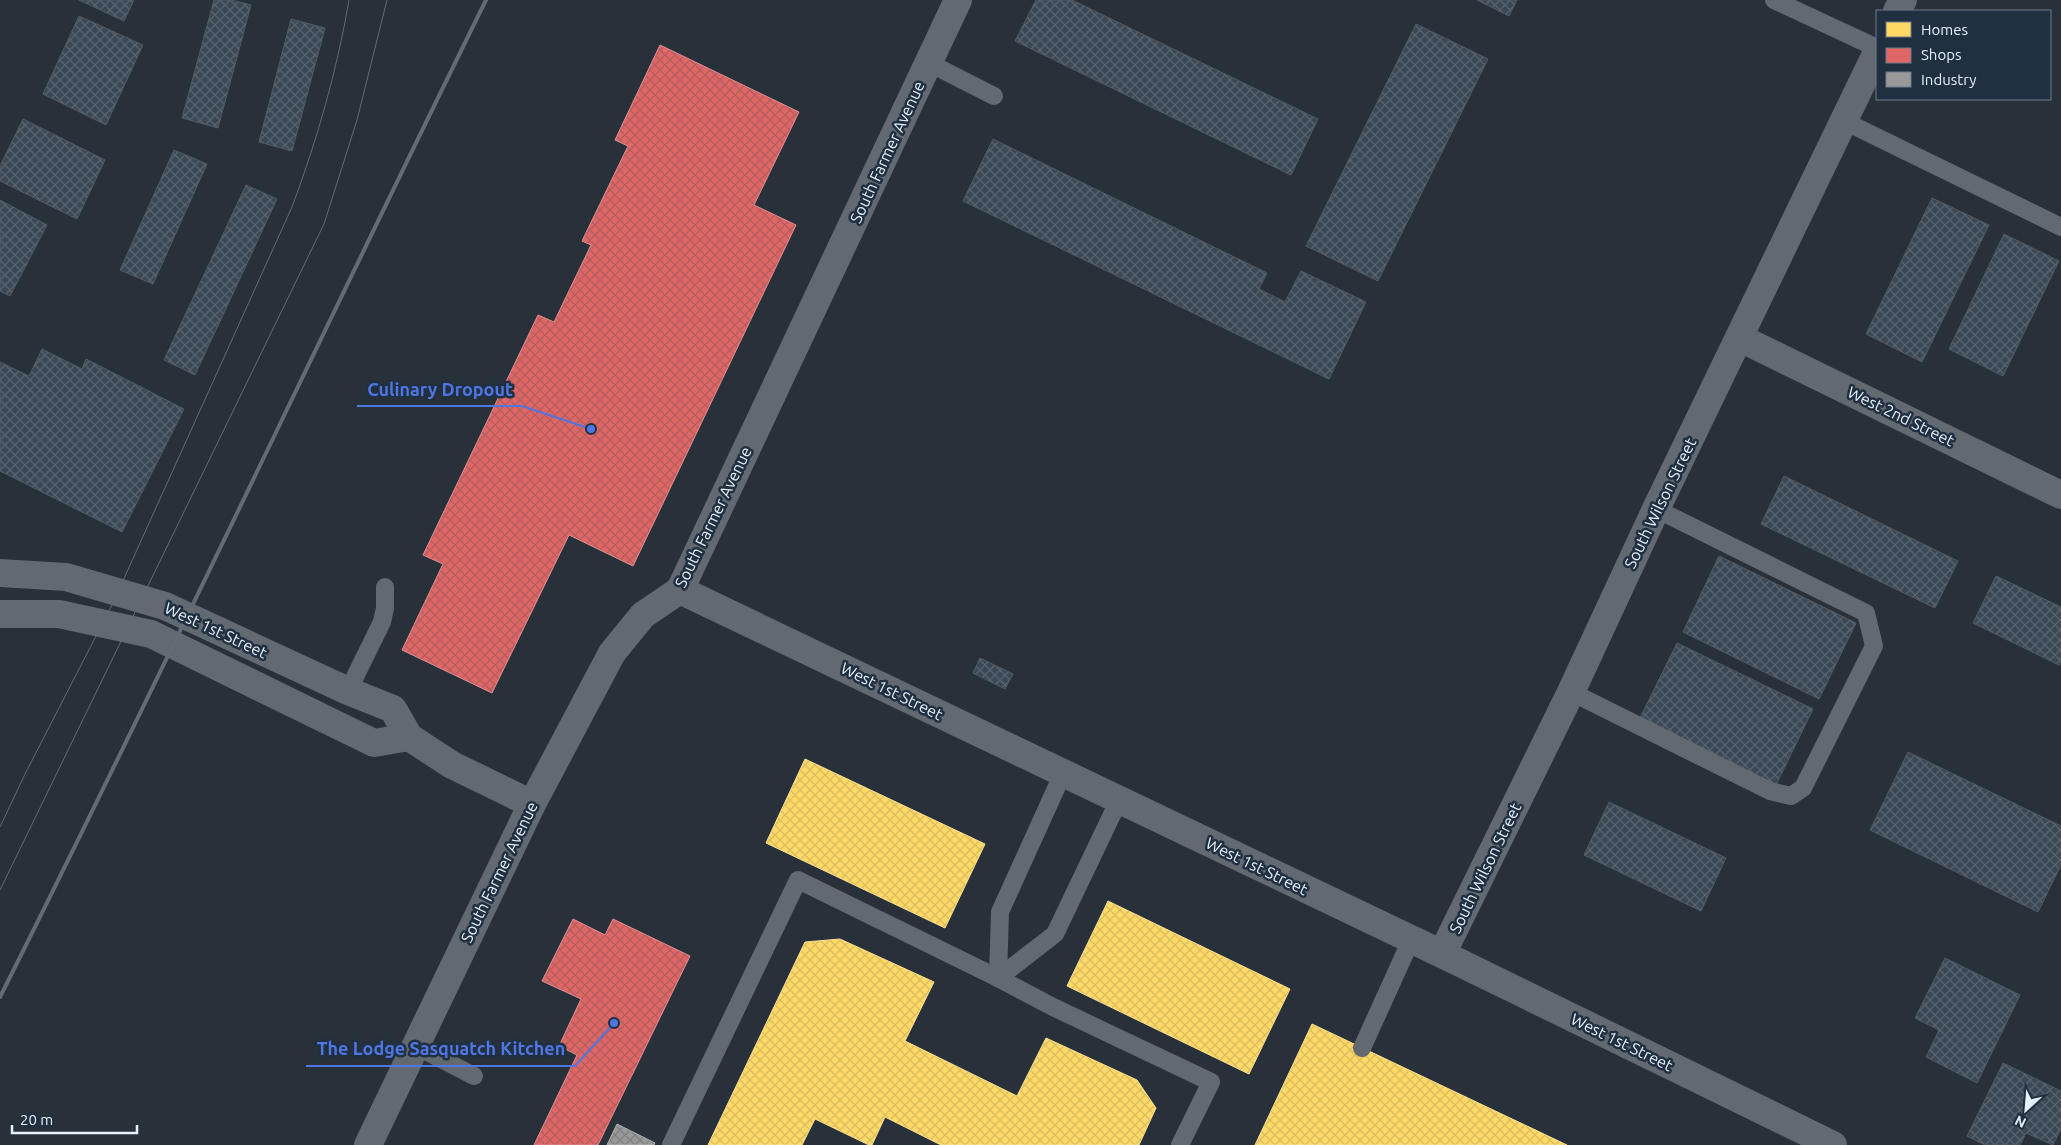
<svg xmlns="http://www.w3.org/2000/svg" width="2061" height="1145" viewBox="0 0 2061 1145" font-family="Ubuntu,sans-serif">
	<defs>
		<pattern id="homes-cross-hatch" width="8" height="8" patternUnits="userSpaceOnUse" patternTransform="scale(1.25)"><rect width="8" height="8" fill="#ffd966"/><path d="M0 0l8 8M0 8l8-8" fill="none" stroke="#dabc61"/></pattern>
		<pattern id="shops-cross-hatch" width="8" height="8" patternUnits="userSpaceOnUse" patternTransform="scale(1.25)"><rect width="8" height="8" fill="#e06666"/><path d="M0 0l8 8M0 8l8-8" fill="none" stroke="#b25d5e"/></pattern>
		<pattern id="industry-cross-hatch" width="8" height="8" patternUnits="userSpaceOnUse" patternTransform="scale(1.25)"><rect width="8" height="8" fill="#999"/><path d="M0 0l8 8M0 8l8-8" fill="none" stroke="#808182"/></pattern>
		<pattern id="building-cross-hatch" width="8" height="8" patternUnits="userSpaceOnUse" patternTransform="scale(1.25)"><rect width="8" height="8" fill="#3b4957"/><path d="M0 0l8 8M0 8l8-8" fill="none" stroke="#576470"/></pattern>
	</defs>
	<rect width="100%" height="100%" fill="#283039"/>
	<g fill="url(#homes-cross-hatch)" stroke="#f8e093">
		<polygon points="805,759 985,844 945,928 766,843"/>
		<polygon points="1108,901 1290,989 1249,1074 1067,986"/>
		<polygon points="840,939 934,982 905,1041 1017,1096 1046,1038 1137,1080 1156,1108 1139,1145 941,1145 885,1117 872,1145 869,1145 815,1119 802,1145 708,1145 805,942"/>
		<polygon points="1312,1024 1567,1145 1255,1145"/>
	</g>
	<g fill="url(#shops-cross-hatch)" stroke="#e28f93">
		<polygon points="660,45 799,112 754,205 796,225 633,566 569,535 492,693 402,650 443,564 423,555 538,315 554,322 591,245 582,241 628,146 615,140"/>
		<polygon points="573,919 605,935 613,919 690,956 598,1145 534,1145 577,1055 559,1046 581,999 542,981"/>
	</g>
	<polygon fill="url(#industry-cross-hatch)" stroke="#b0b3b6" points="617,1124 655,1143 654,1145 607,1145"/>
	<g fill="url(#building-cross-hatch)" stroke="#535a62">
		<polygon points="79,0 134,0 124,21"/>
		<polygon points="214,0 231,0 251,5 218,128 182,118"/>
		<polygon points="1036,0 1072,0 1318,119 1291,175 1015,41"/>
		<polygon points="1477,0 1517,0 1509,16"/>
		<polygon points="79,16 143,45 106,125 43,94"/>
		<polygon points="291,19 325,28 292,151 259,142"/>
		<polygon points="1416,24 1488,59 1378,281 1306,246"/>
		<polygon points="23,119 105,160 77,219 0,181 0,166"/>
		<polygon points="993,139 1267,273 1259,289 1285,302 1301,271 1366,302 1329,379 963,201"/>
		<polygon points="174,150 207,164 153,284 120,270"/>
		<polygon points="246,185 277,199 195,375 164,360"/>
		<polygon points="1932,198 1989,225 1922,362 1866,334"/>
		<polygon points="0,200 47,225 10,296 0,291"/>
		<polygon points="2004,234 2059,261 2003,376 1949,349"/>
		<polygon points="42,349 82,369 86,359 184,409 122,532 0,471 0,362 29,376"/>
		<polygon points="1784,476 1958,561 1935,608 1761,524"/>
		<polygon points="1719,556 1856,623 1819,699 1683,632"/>
		<polygon points="1996,576 2061,607 2061,662 2059,665 1973,623"/>
		<polygon points="1677,643 1813,709 1776,785 1640,718"/>
		<polygon points="980,658 1013,674 1005,689 973,673"/>
		<polygon points="1908,752 2061,826 2061,865 2038,912 1870,830"/>
		<polygon points="1609,802 1726,858 1701,911 1584,855"/>
		<polygon points="1945,958 2020,995 1977,1083 1926,1057 1939,1030 1915,1018"/>
		<polygon points="2003,1063 2061,1091 2061,1129 2053,1145 2026,1133 2020,1145 1985,1145 1967,1136"/>
	</g>
	<g fill="none" stroke-linecap="round" stroke-linejoin="round">
		<g stroke="#626970" stroke-width="18">
			<polyline points="1774,0 1877,48"/>
			<polyline points="929,63 994,96"/>
			<polyline points="1844,121 2061,227"/>
			<polyline points="348,691 382,622 385,608 385,587"/>
			<polyline points="1571,692 1770,791 1791,796 1803,788 1874,646 1866,613 1656,509"/>
			<polyline points="998,978 1055,934 1119,800"/>
			<polyline points="998,978 1000,912 1063,773"/>
			<polyline points="416,1046 474,1076"/>
			<polyline points="1362,1048 1411,940"/>
			<polyline points="671,1145 798,880 998,978 1053,1007 1211,1082 1180,1145"/>
		</g>
		<g stroke="#626970" stroke-width="28">
			<polyline points="1897,11 1903,0"/>
			<polyline points="1740,338 2061,495"/>
			<polyline points="680,590 958,0"/>
			<polyline points="1442,954 1571,692 1656,509 1877,52"/>
			<polyline points="368,1145 532,804"/>
		</g>
		<g stroke="#626970" stroke-width="28">
			<polyline points="0,573 66,577 165,606 348,691 393,709 409,737 452,765 532,804 612,653 643,615 680,590 1442,954 1833,1145"/>
			<polyline points="0,614 59,614 151,634 374,743 409,737"/>
		</g>
		<g stroke="#646b72" stroke-width="1">
			<path d="M 0,827 L 25,774 L 112,605 L 292,207 C 317,140 337,71 349,0"/>
			<polyline points="0,890 324,224 357,120 387,0"/>
		</g>
		<path stroke="#646b72" stroke-width="4" d="M 0,997 C 166,667 322,332 486,0"/>
	</g>
	<g text-anchor="middle" dominant-baseline="central" stroke-width="5" stroke-linejoin="round" paint-order="stroke">
		<g font-size="16" fill="#e6f0fb" stroke="#203041">
			<text transform="translate(887 152) rotate(-65)">South Farmer Avenue</text>
			<text transform="translate(1901 416) rotate(26)">West 2nd Street</text>
			<text transform="translate(1660 503) rotate(-64)">South Wilson Street</text>
			<text transform="translate(713 517) rotate(-64)">South Farmer Avenue</text>
			<text transform="translate(216 630) rotate(25)">West 1st Street</text>
			<text transform="translate(892 691) rotate(26)">West 1st Street</text>
			<text transform="translate(1257 866) rotate(26)">West 1st Street</text>
			<text transform="translate(1485 868) rotate(-64)">South Wilson Street</text>
			<text transform="translate(499 872) rotate(-64)">South Farmer Avenue</text>
			<text transform="translate(1622 1042) rotate(26)">West 1st Street</text>
		</g>
	</g>
	<path fill="none" stroke="#4f76e1" stroke-width="2" d="M591 429L522 406H357M614 1023L575 1066H306"/>
	<g fill="#4f76e1" stroke="#203041" stroke-width="2">
		<circle cx="591" cy="429" r="5"/>
		<circle cx="614" cy="1023" r="5"/>
	</g>
	<g font-size="18" text-anchor="middle" font-weight="bold" fill="#4f76e1" stroke="#203041" stroke-width="5" stroke-linejoin="round" paint-order="stroke">
		<text x="440" y="396">Culinary Dropout</text>
		<text x="441" y="1055">The Lodge Sasquatch Kitchen</text>
	</g>
	<rect x="1876" y="10" width="175" height="90" fill="#203041" stroke="#6f7d8b"/>
	<rect x="1886" y="22" width="25" height="15" fill="#ffd966" stroke="#6f7d8b"/>
	<text x="1921" y="35" font-size="15" fill="#e6f0fb">Homes</text>
	<rect x="1886" y="48" width="25" height="15" fill="#e06666" stroke="#6f7d8b"/>
	<text x="1921" y="60" font-size="15" fill="#e6f0fb">Shops</text>
	<rect x="1886" y="72" width="25" height="15" fill="#999999" stroke="#6f7d8b"/>
	<text x="1921" y="85" font-size="15" fill="#e6f0fb">Industry</text>
	<g transform="translate(2026 1110) rotate(206)" stroke="#203041" stroke-width="4" paint-order="stroke">
	<path d="M0-4L9 19L0 12L-9 19Z" fill="#e6f0fb"/>
	<text y="-8" font-size="14" font-weight="bold" text-anchor="middle" fill="#e6f0fb">N</text>
	</g>
	<path d="M12 1125v8h125v-8" fill="none" stroke="#e6f0fb" stroke-width="2.5"/>
	<text x="20" y="1125" font-size="15" fill="#e6f0fb" stroke="#203041" stroke-width="4" paint-order="stroke">20 m</text>
</svg>
